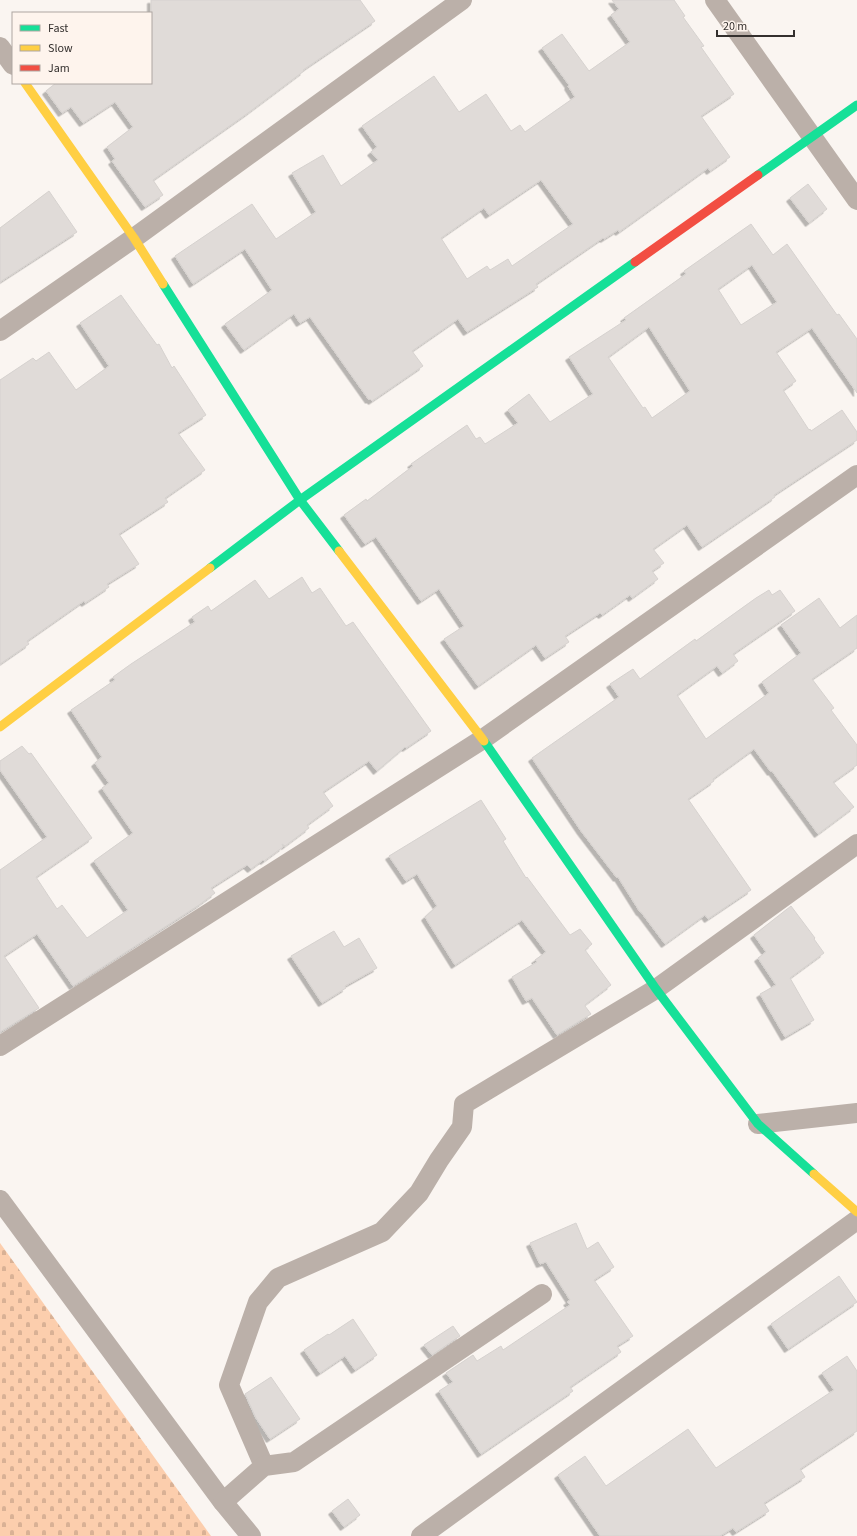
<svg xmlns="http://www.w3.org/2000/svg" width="857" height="1536" viewBox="0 0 857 1536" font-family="'Source Sans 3',sans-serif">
	<defs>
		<pattern id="cemetery-stones" width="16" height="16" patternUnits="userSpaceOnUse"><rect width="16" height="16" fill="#fccead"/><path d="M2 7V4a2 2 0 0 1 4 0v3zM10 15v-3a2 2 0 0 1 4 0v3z" fill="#d9b195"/></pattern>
		<filter id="shadow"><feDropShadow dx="-3.5" dy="3.5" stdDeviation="0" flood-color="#0004"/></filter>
	</defs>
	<rect width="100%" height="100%" fill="#faf5f1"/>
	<polygon fill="url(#cemetery-stones)" points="0,1243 211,1536 0,1536"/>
	<g fill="#e0dbd8" stroke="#d6d2cf" fill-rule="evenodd" filter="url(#shadow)">
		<polygon points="151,0 360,0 375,21 303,70 304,71 248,113 153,180 163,195 145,207 112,161 115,159 107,147 133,127 115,102 83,123 71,107 62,113 46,91 56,83 151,83"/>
		<path d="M 612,0 L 674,0 L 685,16 L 683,17 L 704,46 L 701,47 L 734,94 L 701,116 L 730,157 L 710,171 L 708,168 L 619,232 L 618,230 L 604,239 L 603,238 L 536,284 L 538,287 L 467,332 L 458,319 L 412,351 L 423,366 L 372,401 L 370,399 L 369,400 L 310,317 L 300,323 L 294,314 L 244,350 L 225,324 L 272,290 L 245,249 L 193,284 L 175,256 L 252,204 L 276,239 L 316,212 L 292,173 L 323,155 L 341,186 L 378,160 L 371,152 L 377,147 L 362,126 L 434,76 L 459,112 L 486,94 L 511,131 L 520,125 L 525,132 L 575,97 L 568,86 L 569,85 L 542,48 L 562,34 L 589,71 L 630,42 L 611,15 L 619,9 ZM 541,180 L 573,224 L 512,266 L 508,259 L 490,270 L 487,266 L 467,279 L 441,238 L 484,208 L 489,215 Z"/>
		<polygon points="808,184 827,209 809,223 790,198"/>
		<polygon points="49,191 77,232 0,282 0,228"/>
		<path d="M 751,224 L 773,255 L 787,244 L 837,315 L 839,314 L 857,339 L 857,393 L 812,328 L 776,352 L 796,381 L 783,390 L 809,430 L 810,429 L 811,431 L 842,410 L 857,432 L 857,440 L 774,495 L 775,497 L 702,547 L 687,525 L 653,549 L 664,563 L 652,571 L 658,579 L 632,598 L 630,595 L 602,615 L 600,613 L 565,636 L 569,642 L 545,658 L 536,645 L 478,686 L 444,639 L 464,626 L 439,589 L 421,601 L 376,537 L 365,544 L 344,515 L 366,499 L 367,501 L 413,466 L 411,464 L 467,425 L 476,439 L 480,437 L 485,444 L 518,423 L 508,410 L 529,394 L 550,422 L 593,394 L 569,357 L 626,320 L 624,318 L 686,274 L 684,271 ZM 752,265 L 777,302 L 741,325 L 718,289 ZM 649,327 L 690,391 L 652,418 L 645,407 L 643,408 L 608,357 Z"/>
		<polygon points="121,295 157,345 159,344 172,368 174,366 206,415 178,433 205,470 165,498 168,502 119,534 139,564 107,584 109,587 85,603 84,601 27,641 29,644 0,664 0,380 33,358 36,361 49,352 76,390 109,366 80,323"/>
		<polygon points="302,577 312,593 320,588 346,626 353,622 431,731 406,748 405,747 377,771 369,761 323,792 333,806 307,825 309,828 285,846 282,844 283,847 264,861 263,860 251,869 247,865 211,888 215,893 199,905 73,986 37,934 4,956 39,1008 0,1032 0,870 47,837 0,770 0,761 22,746 29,754 31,753 92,838 36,877 57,909 62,905 87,938 128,910 94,861 133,833 102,788 109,783 95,763 102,757 71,710 115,680 113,677 131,664 195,622 192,617 208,606 211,611 255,580 269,599"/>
		<polygon points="769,590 772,595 780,590 795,611 733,654 738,661 722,673 717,666 677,695 706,739 769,693 762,682 801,653 781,625 819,598 840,628 857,615 857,648 812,679 834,708 831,710 857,745 857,765 833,782 854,807 818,834 772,771 771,772 754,749 713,779 714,781 688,799 751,890 708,919 705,915 665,944 641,912 640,912 618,877 617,878 581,831 532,758 619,697 610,684 633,669 640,679 695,639 696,641 756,598"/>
		<polygon points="481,800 506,839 503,841 526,878 527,877 570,935 580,929 592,944 585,950 611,985 586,1004 585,1006 591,1014 557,1035 532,998 526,1001 512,977 537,962 535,960 546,952 522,920 455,965 425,917 437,906 417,874 406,881 389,856"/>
		<polygon points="791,906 815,938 814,939 824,953 790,978 814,1020 785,1037 760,994 776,985 758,958 766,952 754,935"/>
		<polygon points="334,931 344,947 359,938 377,968 345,986 346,988 322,1003 291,956"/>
		<polygon points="576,1223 587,1249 598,1242 614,1267 594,1280 633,1336 617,1346 621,1352 570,1387 573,1391 481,1454 439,1391 453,1382 446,1373 473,1355 477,1361 501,1346 503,1350 570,1305 567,1302 570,1300 546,1262 540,1264 530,1243"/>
		<polygon points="839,1276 857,1302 788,1349 771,1324"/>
		<polygon points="353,1319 377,1355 355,1370 345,1356 320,1373 304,1350 328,1334 329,1335"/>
		<polygon points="453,1326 460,1336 432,1355 424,1345"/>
		<polygon points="847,1356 857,1371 857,1431 800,1469 805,1477 764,1503 769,1511 736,1532 733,1528 720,1536 600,1536 558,1475 585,1456 606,1486 688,1429 716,1468 834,1390 822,1373"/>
		<polygon points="271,1377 300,1419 270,1439 256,1418 245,1394"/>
		<polygon points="348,1499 360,1515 344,1527 332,1511"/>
	</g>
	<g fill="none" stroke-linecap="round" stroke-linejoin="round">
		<g stroke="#bbb0a9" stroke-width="20">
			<polyline points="715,0 857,200"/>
			<polyline points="0,47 13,65"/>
			<polyline points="0,331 134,238 462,0"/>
			<polyline points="0,1046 483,739 857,475"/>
			<polyline points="758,1124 857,1113"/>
			<polyline points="0,1200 223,1502 251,1536"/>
			<polyline points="264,1466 229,1385 258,1302 278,1278 382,1232 419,1193 439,1160 462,1127 464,1104 656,989 857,844"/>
			<polyline points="223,1502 264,1466 294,1462 542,1294"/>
			<polyline points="421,1536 857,1220"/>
		</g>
		<g stroke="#16e098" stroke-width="9">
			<polyline points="758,175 857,105"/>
			<polyline points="163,284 300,500 339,551"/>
			<polyline points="210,568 300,500 635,262"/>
			<polyline points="484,741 656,989 758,1124 814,1174"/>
		</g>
		<g stroke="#ffcf43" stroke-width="9">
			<polyline points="25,83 134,238 163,284"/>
			<polyline points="339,551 484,741"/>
			<polyline points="0,727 210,568"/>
			<polyline points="814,1174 857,1212"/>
		</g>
		<polyline stroke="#f24e42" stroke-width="9" points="635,262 758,175"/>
	</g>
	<rect x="12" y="12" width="140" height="72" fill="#fef4ed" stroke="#ada6a1"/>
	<rect x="20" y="25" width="20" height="6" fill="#16e098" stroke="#ada6a1"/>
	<text x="48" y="32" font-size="12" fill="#34302e">Fast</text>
	<rect x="20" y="45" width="20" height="6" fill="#ffcf43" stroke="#ada6a1"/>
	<text x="48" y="52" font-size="12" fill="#34302e">Slow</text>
	<rect x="20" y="65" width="20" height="6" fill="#f24e42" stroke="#ada6a1"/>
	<text x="48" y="72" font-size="12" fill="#34302e">Jam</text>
	<path d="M717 30v6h77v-6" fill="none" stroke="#34302e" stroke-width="2"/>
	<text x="723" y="30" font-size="12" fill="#34302e" stroke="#fef4ed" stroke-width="3" paint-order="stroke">20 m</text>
</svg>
